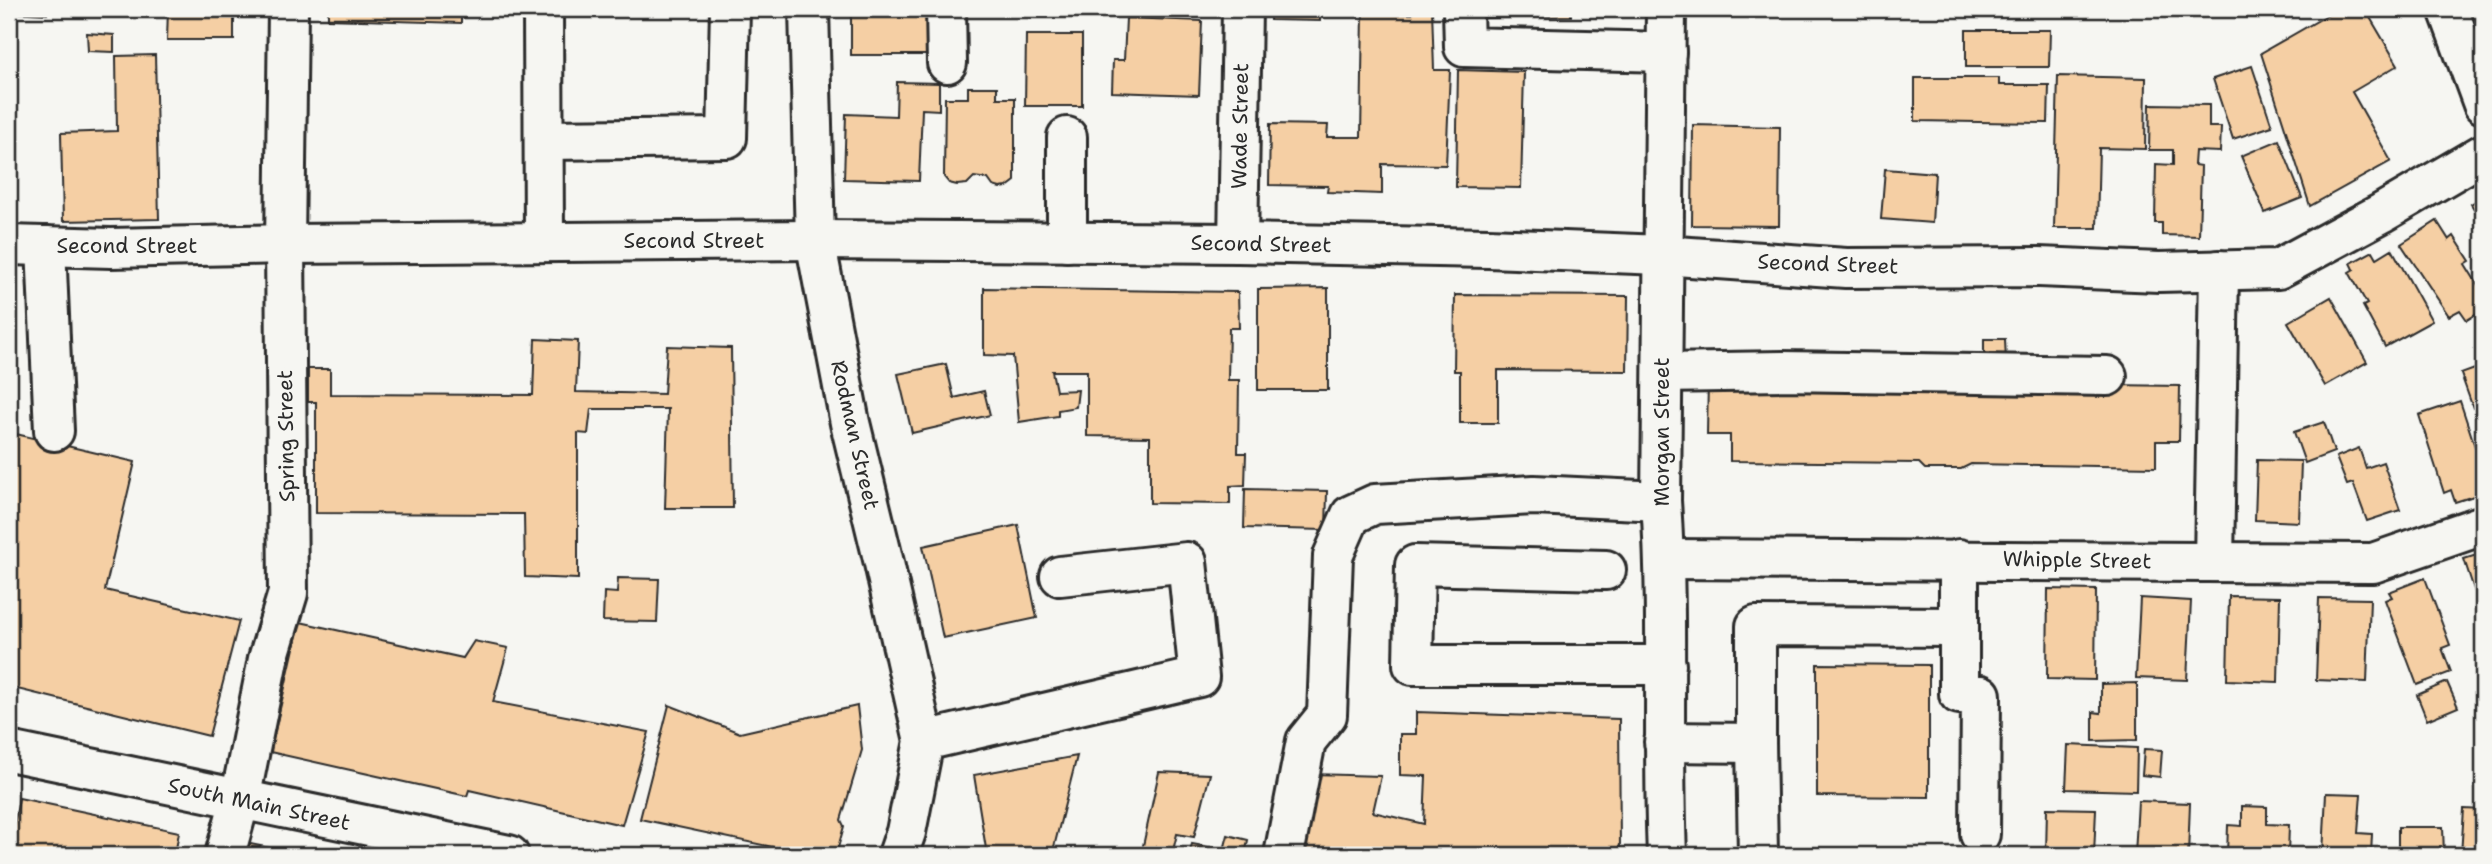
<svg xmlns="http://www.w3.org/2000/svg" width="2492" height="864" viewBox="0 0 2492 864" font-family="'Shantell Sans',sans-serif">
	<rect width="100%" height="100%" fill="#f6f6f2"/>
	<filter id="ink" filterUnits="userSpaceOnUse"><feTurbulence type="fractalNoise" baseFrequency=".0143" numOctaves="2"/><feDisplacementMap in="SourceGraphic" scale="14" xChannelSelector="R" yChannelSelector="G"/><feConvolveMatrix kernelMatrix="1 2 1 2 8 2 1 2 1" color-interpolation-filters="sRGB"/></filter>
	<g filter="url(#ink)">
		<g fill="#f5cfa4" stroke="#2b2b2b" stroke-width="2">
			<polygon points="9,9 47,9 47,14 9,12"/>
			<polygon points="168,9 234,9 234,40 167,40"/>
			<polygon points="328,9 461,9 461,23 328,19"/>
			<rect x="851" y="9" width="75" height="46"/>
			<polygon points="1270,9 1320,9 1320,21 1270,20"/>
			<polygon points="1412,9 1432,9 1434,70 1450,70 1446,165 1382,164 1382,194 1327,192 1328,186 1269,185 1270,124 1328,125 1327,137 1361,137 1363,13 1412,14"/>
			<polygon points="1486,9 1629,9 1571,9 1571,16 1485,18"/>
			<polygon points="2338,9 2365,9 2398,65 2352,92 2391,161 2310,206 2261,53"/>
			<polygon points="2476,9 2483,9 2483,22"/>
			<polygon points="1126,18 1202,21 1199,95 1112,92 1113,60 1124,60"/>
			<polygon points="1966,30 2050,30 2049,67 1966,67"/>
			<polygon points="87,33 114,35 114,52 88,51"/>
			<polygon points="1026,35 1082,35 1082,106 1025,106"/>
			<polygon points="155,55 159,219 63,221 61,133 117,131 116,56"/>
			<polygon points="2252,66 2272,126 2233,139 2213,79"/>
			<polygon points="1458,70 1524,72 1521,188 1456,187"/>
			<polygon points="2058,76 2146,78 2145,149 2099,148 2097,228 2054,228"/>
			<polygon points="1915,78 1999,78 1999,85 2049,85 2048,123 1915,121"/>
			<polygon points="897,82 939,83 939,110 922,109 919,181 844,179 846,114 896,116"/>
			<polygon points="968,87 997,87 997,98 1015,98 1015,181 1007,187 1000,188 993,186 988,179 974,177 967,184 957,185 949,183 944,177 945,98 968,98"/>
			<polygon points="2150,104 2209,105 2209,127 2221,127 2220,152 2195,151 2194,165 2201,166 2199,236 2162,235 2162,223 2155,223 2156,164 2173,165 2173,150 2149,150"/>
			<polygon points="1693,125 1780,127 1779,226 1692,225"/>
			<polygon points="2279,140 2302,198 2265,213 2241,156"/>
			<polygon points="1885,169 1935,173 1932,223 1881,219"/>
			<polygon points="2483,196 2483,223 2471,204"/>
			<polygon points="2437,221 2449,240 2454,236 2470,261 2465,264 2483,293 2483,310 2467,320 2460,310 2449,316 2401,244"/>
			<polygon points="2392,249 2432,321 2385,347 2363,306 2367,304 2349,272 2354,269 2351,263 2373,251 2377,258"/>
			<polygon points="984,288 1238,292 1239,328 1229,328 1228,380 1239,380 1238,453 1246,453 1245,485 1230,486 1230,504 1150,503 1150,437 1087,436 1087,371 1052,371 1056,391 1078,390 1076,407 1058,410 1058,416 1019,422 1013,356 984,355"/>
			<polygon points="1328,288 1328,390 1258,390 1258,289"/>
			<polygon points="1455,295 1628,296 1627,371 1498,370 1498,423 1460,423 1460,371 1454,371"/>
			<polygon points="2331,297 2367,362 2325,386 2288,322"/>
			<polygon points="535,339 578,341 576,392 664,394 667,346 731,348 733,508 665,508 668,409 591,409 588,434 578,433 578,579 525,577 524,514 316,513 316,402 308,402 308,369 330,369 330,394 533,395"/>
			<polygon points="1984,339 2005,339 2006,362 1984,362"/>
			<polygon points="946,364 954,398 984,391 990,415 912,433 898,374"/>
			<polygon points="2483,366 2483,404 2473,408 2461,374"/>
			<polygon points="1708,379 2180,386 2179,441 2156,441 2156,467 1971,464 1961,469 1925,469 1919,463 1730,461 1730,435 1707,435"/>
			<polygon points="2460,401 2483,471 2483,478 2481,479 2483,493 2455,502 2451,490 2444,493 2419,415"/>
			<polygon points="2324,422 2334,452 2305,463 2294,432"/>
			<polygon points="16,434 135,462 105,590 239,621 209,736 9,687 9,463"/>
			<polygon points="2359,448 2366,468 2383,462 2400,510 2367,521 2353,483 2347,485 2336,457"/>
			<polygon points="2257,460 2301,461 2299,522 2255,520"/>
			<polygon points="1245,489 1327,491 1326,530 1244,528"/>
			<polygon points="1018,525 1037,618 943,638 923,546"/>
			<polygon points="2483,553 2483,617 2464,559"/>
			<polygon points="618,578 659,579 657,622 603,621 604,592 617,593"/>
			<polygon points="2425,578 2450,645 2442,648 2451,672 2417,685 2385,600 2392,597 2389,592"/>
			<polygon points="2048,589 2096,590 2095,680 2047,679"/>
			<polygon points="2229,596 2280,597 2278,682 2227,680"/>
			<polygon points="2140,598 2191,601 2187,680 2136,678"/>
			<polygon points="2319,598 2370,599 2367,682 2316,680"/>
			<polygon points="300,622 463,658 474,641 508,648 493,702 649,732 622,825 469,790 467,796 270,752"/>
			<polygon points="1817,664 1929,665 1929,797 1817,796"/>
			<polygon points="2447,682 2458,707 2427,720 2417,695"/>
			<polygon points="2137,683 2137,740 2093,741 2093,712 2101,713 2101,684"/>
			<polygon points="669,705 740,733 857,706 862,750 841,820 844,826 836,855 810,855 640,819"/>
			<polygon points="1416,712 1619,719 1620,848 1571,849 1571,854 1548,855 1296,855 1313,774 1381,776 1373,812 1424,824 1426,776 1400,775 1400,734 1416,734"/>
			<polygon points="2068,745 2137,748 2136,791 2066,789"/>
			<polygon points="2144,749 2162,750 2160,777 2142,775"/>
			<polygon points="1077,756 1052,855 987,855 974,775"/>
			<polygon points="1159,772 1210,774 1194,837 1177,834 1172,855 1141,855"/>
			<polygon points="2326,793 2361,794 2358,833 2372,834 2371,855 2323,855"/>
			<polygon points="19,798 179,832 175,855 9,855"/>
			<polygon points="2138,801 2190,803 2188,855 2135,855"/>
			<polygon points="2242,806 2267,807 2267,824 2289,825 2288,855 2227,855 2228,825 2242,826"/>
			<polygon points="2047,808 2096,809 2094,855 2046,855"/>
			<polygon points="2464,809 2483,810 2483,855 2461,855"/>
			<polygon points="2398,827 2443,827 2444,855 2398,855"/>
			<polygon points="1228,835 1248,840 1245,855 1189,855 1192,844 1224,850"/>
			<polygon points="236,841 303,855 233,855"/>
		</g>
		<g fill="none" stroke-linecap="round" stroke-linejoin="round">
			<defs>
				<g id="minor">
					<polyline points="543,9 544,242"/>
					<polyline points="946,9 947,63"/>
					<polyline points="1463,9 1464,47 1666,52"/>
					<path d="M 1666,9 L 1661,501 C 1669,619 1662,737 1667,855"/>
					<polyline points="2448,9 2483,104"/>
					<polyline points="544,140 727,138 730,9"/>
					<polyline points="1067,242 1067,137"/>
					<polyline points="1238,243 1242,9"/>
					<polyline points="9,245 111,248 285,244 815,240 1238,243 1488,248 1662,255 1846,268 2039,267 2159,272 2278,269 2382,213 2483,154"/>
					<polyline points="46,246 54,431"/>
					<polyline points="1663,373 1782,371 2107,376"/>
					<polyline points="1664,559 2373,563 2483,525"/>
					<polyline points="1959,559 1959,694 1981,695 1980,834"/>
					<polyline points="2214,562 2219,270"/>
					<polyline points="1606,570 1415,565 1413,665 1666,665"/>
					<polyline points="924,741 1199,677 1187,562 1060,576"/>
					<polyline points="1664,742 1756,743 1756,626 1959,627"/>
					<polyline points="1756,743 1758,855"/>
					<polyline points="225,855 240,800 268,659 288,593 285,244 288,9"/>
					<polyline points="1284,855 1306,741 1327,715 1333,556 1351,515 1375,504 1534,495 1661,501"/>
				</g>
				<g id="major">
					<polyline points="809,9 815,240 850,423 884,563 924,741 906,832 898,855"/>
					<polyline points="9,751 509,855"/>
				</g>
			</defs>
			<use href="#minor" stroke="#2b2b2b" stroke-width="44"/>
			<use href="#major" stroke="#2b2b2b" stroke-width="44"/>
			<use href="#minor" stroke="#f6f6f2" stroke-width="38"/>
			<use href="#major" stroke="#f6f6f2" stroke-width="38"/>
		</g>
	</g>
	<g text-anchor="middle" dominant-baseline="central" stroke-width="7" stroke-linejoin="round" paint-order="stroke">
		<g font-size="21" fill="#2b2b2b" stroke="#f6f6f2">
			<text transform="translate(1240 126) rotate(-89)">Wade Street</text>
			<text x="694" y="241">Second Street</text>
			<text transform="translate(1261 244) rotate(1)">Second Street</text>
			<text x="127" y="246">Second Street</text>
			<text transform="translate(1828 264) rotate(2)">Second Street</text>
			<text transform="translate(1662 432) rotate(-90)">Morgan Street</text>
			<text transform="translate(855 435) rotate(77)">Rodman Street</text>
			<text transform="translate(286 436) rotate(-91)">Spring Street</text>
			<text transform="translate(2077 560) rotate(1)">Whipple Street</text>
			<text transform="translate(259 804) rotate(12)">South Main Street</text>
		</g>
	</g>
	<rect width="2492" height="864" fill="none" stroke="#f6f6f2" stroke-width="35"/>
	<rect x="18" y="18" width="2457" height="829" fill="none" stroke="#2b2b2b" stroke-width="2.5" filter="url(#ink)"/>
</svg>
